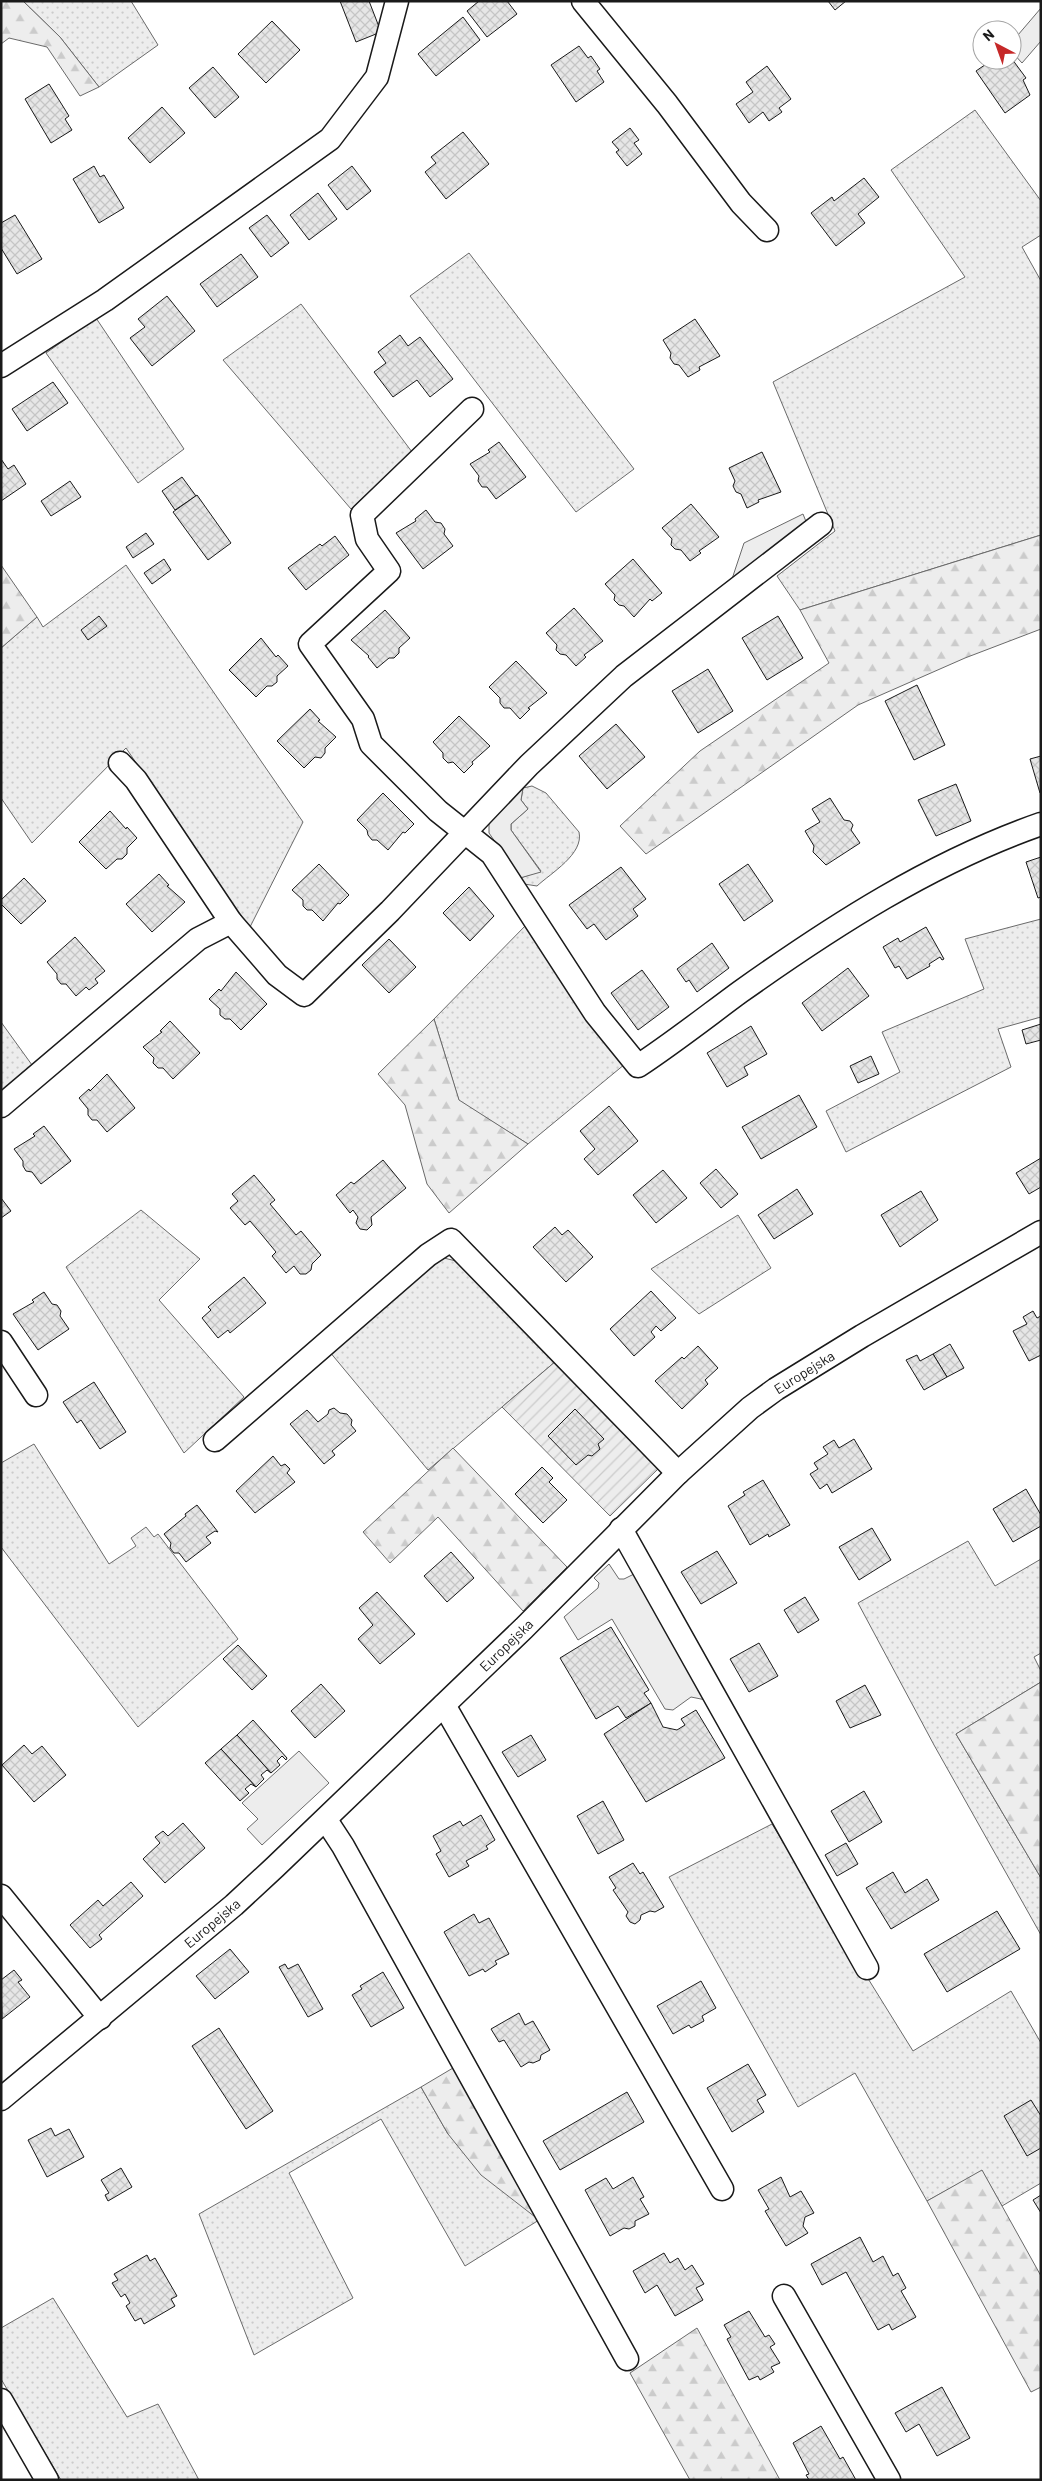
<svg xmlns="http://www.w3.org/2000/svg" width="1042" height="2481" viewBox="0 0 1042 2481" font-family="Barlow,sans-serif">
	<defs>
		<pattern id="grass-dots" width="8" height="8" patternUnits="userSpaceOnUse" patternTransform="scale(1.25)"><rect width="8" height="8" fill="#ededed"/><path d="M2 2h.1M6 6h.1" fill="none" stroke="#cbcbcb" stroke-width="1.8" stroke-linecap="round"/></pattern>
		<pattern id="forest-firs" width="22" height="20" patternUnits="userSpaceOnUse" patternTransform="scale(1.25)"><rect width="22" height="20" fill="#ededed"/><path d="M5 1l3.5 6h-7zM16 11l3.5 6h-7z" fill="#cbcbcb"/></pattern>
		<pattern id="garden-furrows" width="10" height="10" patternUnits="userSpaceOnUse" patternTransform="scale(1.25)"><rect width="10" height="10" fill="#ededed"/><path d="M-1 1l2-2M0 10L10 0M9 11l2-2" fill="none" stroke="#cbcbcb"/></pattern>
		<pattern id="building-cross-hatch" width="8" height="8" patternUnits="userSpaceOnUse" patternTransform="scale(1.25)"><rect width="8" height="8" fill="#e6e6e6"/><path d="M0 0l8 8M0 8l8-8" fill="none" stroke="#c5c5c5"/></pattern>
	</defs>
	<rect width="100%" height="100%" fill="#fff"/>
	<g fill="url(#grass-dots)" stroke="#6a6a6a">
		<polygon points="23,1 131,1 158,45 99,87 60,37"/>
		<polygon points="975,110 1041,201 1041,235 1022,247 1041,281 1041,535 800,610 777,576 835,531 773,382 965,277 891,170"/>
		<polygon points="469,253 634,469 576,512 410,296"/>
		<polygon points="301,304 412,452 351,509 223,360"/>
		<polygon points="96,318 184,449 138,483 46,353"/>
		<polygon points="126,565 303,822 249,929 126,748 32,843 1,798 1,648 37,617 43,627"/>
		<path d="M 532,786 L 546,793 L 579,832 C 584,854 551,873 537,886 L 524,884 L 520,878 L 541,871 L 511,830 L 511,824 L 528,809 L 521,800 L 523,788 Z"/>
		<polygon points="1041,919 1041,1017 998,1029 1011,1067 846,1152 826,1111 900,1072 882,1032 984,989 965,939"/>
		<polygon points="527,924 625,1064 528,1144 459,1101 434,1019"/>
		<polygon points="1,1022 32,1065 1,1091"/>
		<polygon points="141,1210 200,1259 159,1300 244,1397 184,1453 66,1267"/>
		<polygon points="738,1215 771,1268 699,1314 651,1269"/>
		<polygon points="444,1258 456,1261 556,1361 428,1470 329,1351 432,1263"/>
		<polygon points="34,1444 109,1564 136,1546 131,1538 146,1527 154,1537 158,1534 238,1639 138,1727 1,1547 1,1463"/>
		<polygon points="968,1541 995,1586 1041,1559 1041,1653 1034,1657 1041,1671 1041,1682 956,1734 1041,1878 1041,1935 934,1745 858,1603"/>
		<polygon points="772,1824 913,2051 1011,1991 1041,2043 1041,2183 1002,2206 982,2171 927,2201 855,2073 798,2107 669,1877"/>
		<polygon points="421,2087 448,2134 539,2220 465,2266 381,2119 289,2173 353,2298 254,2355 199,2214"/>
		<polygon points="53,2298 127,2417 158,2404 199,2480 61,2480 1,2379 1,2328"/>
	</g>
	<g fill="url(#forest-firs)" stroke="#6a6a6a">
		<polygon points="1,1 23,1 60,37 99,87 80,96 47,47 9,38 1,44"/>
		<polygon points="1041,535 1041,629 965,658 858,705 646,854 620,826 700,751 829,663 800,610"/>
		<polygon points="1,565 37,617 1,648"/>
		<polygon points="434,1019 459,1100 528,1144 449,1213 427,1184 405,1105 378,1074"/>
		<polygon points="453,1448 567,1567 523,1611 438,1517 390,1563 363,1532"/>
		<polygon points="1041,1682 1041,1878 956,1734"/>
		<polygon points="458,2065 539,2220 481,2175 448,2134 421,2087"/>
		<polygon points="982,2170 1041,2276 1041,2387 1031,2392 927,2201"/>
		<polygon points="697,2328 780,2480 690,2480 630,2373"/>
	</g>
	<g fill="#ededed" stroke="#6a6a6a">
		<polygon points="1041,8 1041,41 1022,63 1012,52 1012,42"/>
		<polygon points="803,514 807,524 730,585 744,543"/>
		<polygon points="523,788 521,800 528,809 511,824 511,830 541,872 520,878 489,833 489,822"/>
		<polygon points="609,1564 619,1579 624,1579 638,1572 706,1700 691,1697 673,1710 665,1709 612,1619 578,1640 564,1617 598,1588 599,1583 594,1578"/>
		<polygon points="299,1751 329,1783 262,1845 247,1829 258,1819 242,1803"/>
	</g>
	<polygon fill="url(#garden-furrows)" stroke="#6a6a6a" points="556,1361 660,1467 610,1516 502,1407"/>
	<g fill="url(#building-cross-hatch)" stroke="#1a1a1a">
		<polygon points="340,1 369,1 381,32 356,42"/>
		<polygon points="479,1 507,1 517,14 487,37 467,11"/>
		<polygon points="828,1 846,1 835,10"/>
		<polygon points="463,17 480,40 436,76 418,54"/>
		<polygon points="272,21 300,50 266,83 238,54"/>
		<polygon points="579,46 588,58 591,56 600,69 597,71 604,82 576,102 551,65"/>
		<polygon points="1012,59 1026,78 1023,80 1030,95 1005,113 976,71 992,60"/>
		<polygon points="767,66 791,99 779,108 782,112 769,121 763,112 749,123 736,104 753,92 746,82"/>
		<polygon points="213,67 239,97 215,118 189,88"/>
		<polygon points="49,84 69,116 65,119 72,130 51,143 25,99"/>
		<polygon points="162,107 185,133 150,163 128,138"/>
		<polygon points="630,128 639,140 634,143 642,154 627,166 616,152 619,150 612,142"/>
		<polygon points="463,132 489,164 446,199 425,172 436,163 431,157"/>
		<polygon points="94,166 100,177 104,175 124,208 99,223 73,179"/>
		<polygon points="352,166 371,191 347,210 328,185"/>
		<polygon points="864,178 879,197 858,214 865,223 836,246 811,213 832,197 834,201"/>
		<polygon points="318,193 337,219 309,240 290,215"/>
		<polygon points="15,215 42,259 17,274 1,248 1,223"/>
		<polygon points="267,215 289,243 271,257 249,228"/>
		<polygon points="241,254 258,277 217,307 200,284"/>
		<polygon points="167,296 195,331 152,366 130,338 145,327 138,319"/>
		<polygon points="695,319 720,356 699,367 700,370 688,377 679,365 674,364 670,358 671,353 663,340"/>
		<polygon points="400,335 408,346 420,337 453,379 430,397 417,380 393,397 374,372 386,363 378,352"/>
		<polygon points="53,382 68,403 27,431 12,409"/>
		<polygon points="499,442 526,477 496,499 487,487 482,487 478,481 479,476 470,464 490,452 488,450"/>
		<polygon points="762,452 781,492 758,500 759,502 747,508 741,494 736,492 733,486 735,481 729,468"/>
		<polygon points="1,459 8,469 14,465 26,484 1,501"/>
		<polygon points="182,477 196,496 175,510 162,491"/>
		<polygon points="70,481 81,497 51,516 41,501"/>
		<polygon points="197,495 231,543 208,560 173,512"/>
		<polygon points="691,504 719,537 699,551 701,553 690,561 681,550 675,549 671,545 672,539 662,528"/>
		<polygon points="426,510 435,522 441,523 445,529 444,534 453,546 423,569 396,533 416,521 415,519"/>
		<polygon points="146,533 154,544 133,558 126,547"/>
		<polygon points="335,536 349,555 306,590 288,568 320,544 322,546"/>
		<polygon points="164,559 171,570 152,584 144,573"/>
		<polygon points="633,559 662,593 652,601 650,599 634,617 624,606 619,605 614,600 615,595 605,584"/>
		<polygon points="574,608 603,641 584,655 586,657 576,666 566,655 560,654 556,650 557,645 546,633"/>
		<polygon points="385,610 410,638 399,648 399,653 394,658 389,658 377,668 368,657 369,656 351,640"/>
		<polygon points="99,616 107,626 88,640 81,630"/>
		<polygon points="778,616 803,658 767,680 742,638"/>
		<polygon points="261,638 276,657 278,655 288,666 277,676 277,682 272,686 267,686 256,697 229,670"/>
		<polygon points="516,661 547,693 528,708 530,709 520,719 510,708 504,708 500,703 500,698 489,687"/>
		<polygon points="708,669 733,711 698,733 672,691"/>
		<polygon points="917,685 945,745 914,760 885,701"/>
		<polygon points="310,709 320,720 318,721 336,737 325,748 325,753 321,758 315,757 304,768 277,741"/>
		<polygon points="459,716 490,746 472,762 473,764 464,773 453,762 448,763 443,758 443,753 433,742"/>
		<polygon points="616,724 645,757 607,789 579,756"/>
		<polygon points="1041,756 1041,793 1040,793 1030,759"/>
		<polygon points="956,784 971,821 936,836 918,800"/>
		<polygon points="383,793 414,824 405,833 403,832 388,850 377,840 372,840 368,835 367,830 357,820"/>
		<polygon points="830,798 844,820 850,821 853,825 851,830 860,843 826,865 813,852 814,846 805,831 820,822 812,809"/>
		<polygon points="110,811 126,829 127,827 137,838 127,848 127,854 122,859 117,859 106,869 79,842"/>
		<polygon points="1041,857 1041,897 1038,898 1026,862"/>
		<polygon points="319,864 349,895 340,904 338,903 323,921 312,910 307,910 303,906 303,900 292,890"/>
		<polygon points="748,864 773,901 744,921 719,884"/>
		<polygon points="621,867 646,899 633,909 638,916 606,940 594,924 587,929 569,905"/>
		<polygon points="159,874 169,885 167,886 185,902 152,932 126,904"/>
		<polygon points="24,878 46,901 21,924 1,904 1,900"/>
		<polygon points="469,887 494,916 470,941 443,913"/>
		<polygon points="926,927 944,959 942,960 940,957 929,964 930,966 907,979 899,966 895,968 883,947 898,938 900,942"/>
		<polygon points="75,937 105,971 95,979 98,983 89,990 86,987 76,996 66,984 61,984 57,979 57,974 47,962"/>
		<polygon points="389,939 416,967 389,993 362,965"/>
		<polygon points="712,943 729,968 697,992 689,980 686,982 677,969"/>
		<polygon points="848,968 869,996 822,1031 802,1003"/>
		<polygon points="642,970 669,1007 638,1030 611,993"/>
		<polygon points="236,972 267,1004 241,1030 230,1019 225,1019 220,1015 220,1009 209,999 219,989 221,991"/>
		<polygon points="170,1021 200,1053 173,1079 163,1068 158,1068 153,1063 154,1058 143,1047 162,1032 160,1031"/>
		<polygon points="1041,1024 1041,1040 1026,1044 1022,1030"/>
		<polygon points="751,1026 767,1054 744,1067 748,1075 727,1087 707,1053"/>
		<polygon points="871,1056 879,1074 858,1083 850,1066"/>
		<polygon points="107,1074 135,1108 107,1132 97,1120 92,1120 88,1115 88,1109 79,1098 89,1089 90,1091"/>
		<polygon points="799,1095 817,1127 761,1159 742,1127"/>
		<polygon points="609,1106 638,1141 598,1175 584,1159 595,1149 580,1131"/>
		<polygon points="44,1126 71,1161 41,1184 32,1172 26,1171 23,1166 23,1161 14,1149 35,1136 33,1134"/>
		<polygon points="1041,1158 1041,1187 1029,1194 1016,1173"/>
		<polygon points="383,1160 406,1188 371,1217 372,1225 367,1230 360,1229 356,1223 358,1217 353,1210 350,1213 336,1195 351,1182 354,1184"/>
		<polygon points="716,1169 738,1194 721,1208 700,1183"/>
		<polygon points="663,1170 687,1198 656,1223 633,1195"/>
		<polygon points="254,1175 275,1200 270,1204 296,1235 301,1231 321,1255 312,1264 311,1270 306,1274 300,1274 294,1266 286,1273 272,1256 276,1252 262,1235 250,1221 245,1225 230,1208 238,1201 232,1194"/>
		<polygon points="797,1189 813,1214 774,1239 758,1215"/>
		<polygon points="921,1191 938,1220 900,1247 881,1215"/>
		<polygon points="1,1198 11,1211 1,1218"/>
		<polygon points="555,1227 562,1235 568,1230 593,1257 566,1282 533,1247"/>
		<polygon points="244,1277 266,1303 230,1333 228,1330 218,1338 202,1318 211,1310 208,1307"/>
		<polygon points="651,1291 676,1318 661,1331 656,1326 651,1332 655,1337 634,1356 610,1329"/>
		<polygon points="44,1292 52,1304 57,1305 61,1311 60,1316 69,1329 38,1350 13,1314 34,1302 32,1300"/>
		<polygon points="1033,1311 1037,1318 1041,1316 1041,1355 1029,1361 1013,1331 1027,1324 1023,1317"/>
		<polygon points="950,1344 964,1368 947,1377 933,1354"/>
		<polygon points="698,1346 718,1368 705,1380 708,1384 682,1409 655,1381 682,1357 684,1359"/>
		<polygon points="933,1354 947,1377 924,1390 906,1360 917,1355 920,1361"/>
		<polygon points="94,1382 126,1432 100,1449 81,1420 77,1423 63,1402"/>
		<polygon points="334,1408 340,1413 347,1414 352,1420 351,1425 356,1431 332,1451 335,1455 324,1464 290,1424 307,1410 318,1422 328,1414 329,1410"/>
		<polygon points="575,1409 604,1439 598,1444 600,1449 592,1456 588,1455 576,1465 548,1436"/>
		<polygon points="854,1439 872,1469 832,1493 827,1484 820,1489 810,1474 818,1469 814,1463 828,1454 823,1447 834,1440 839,1448"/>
		<polygon points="273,1456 281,1466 285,1464 290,1469 287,1473 295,1482 255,1513 236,1491"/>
		<polygon points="542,1467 553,1478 549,1482 567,1500 543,1523 515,1494"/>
		<polygon points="763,1480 790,1525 769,1537 768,1534 750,1545 728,1506 745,1495 743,1492"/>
		<polygon points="1026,1489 1041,1515 1041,1526 1013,1542 993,1509"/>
		<polygon points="197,1505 218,1532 215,1531 206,1537 211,1543 186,1562 179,1553 174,1553 170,1548 171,1543 164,1534 186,1516 185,1514"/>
		<polygon points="872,1528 891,1560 859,1580 839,1547"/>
		<polygon points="717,1551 737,1583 701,1604 681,1572"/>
		<polygon points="451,1552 474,1578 447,1602 424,1576"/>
		<polygon points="377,1592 415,1634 380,1664 358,1639 373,1625 359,1608"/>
		<polygon points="805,1597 819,1620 798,1633 784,1610"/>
		<polygon points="611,1627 649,1690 644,1693 651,1703 626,1718 618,1706 596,1719 560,1658"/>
		<polygon points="759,1643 778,1676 749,1692 730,1659"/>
		<polygon points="238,1645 267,1676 252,1690 223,1659"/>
		<polygon points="321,1684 345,1711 315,1738 291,1711"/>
		<polygon points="865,1685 881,1715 850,1728 836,1701"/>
		<polygon points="651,1703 663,1727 677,1730 685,1725 681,1719 696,1710 725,1758 646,1802 604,1734"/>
		<polygon points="253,1720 287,1758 286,1760 282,1756 277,1761 280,1765 271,1773 237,1735"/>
		<polygon points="237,1735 271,1773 267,1770 261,1775 264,1779 256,1787 221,1749"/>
		<polygon points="531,1735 546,1760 518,1777 502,1752"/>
		<polygon points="24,1745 32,1754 42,1746 66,1775 34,1802 2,1765"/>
		<polygon points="221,1749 256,1787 251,1784 245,1789 249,1793 240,1801 205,1763"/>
		<polygon points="864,1791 882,1822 849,1842 831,1811"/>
		<polygon points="603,1801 624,1840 598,1854 577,1816"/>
		<polygon points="481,1815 495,1840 486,1846 488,1849 466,1861 469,1866 449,1877 436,1854 441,1851 433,1836 460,1821 463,1826"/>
		<polygon points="183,1823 205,1848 165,1883 143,1859 160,1843 155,1837 163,1831 168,1836"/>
		<polygon points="846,1843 858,1864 837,1876 825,1855"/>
		<polygon points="633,1863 640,1874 643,1872 664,1907 655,1912 650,1911 641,1915 640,1920 635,1924 630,1922 626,1916 628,1912 613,1890 616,1888 609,1877"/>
		<polygon points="893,1872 905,1893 927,1879 939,1900 891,1929 866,1888"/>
		<polygon points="131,1882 143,1896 99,1935 102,1939 90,1948 70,1925 98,1900 103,1906"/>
		<polygon points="997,1911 1020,1949 947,1992 924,1954"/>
		<polygon points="474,1914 479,1923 489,1918 509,1954 495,1961 497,1964 485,1972 483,1969 469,1976 444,1932"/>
		<polygon points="230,1949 249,1972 215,1999 196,1976"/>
		<polygon points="285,1964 288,1969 298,1964 323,2009 308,2017 279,1967"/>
		<polygon points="14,1970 22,1980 18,1982 30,1997 2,2019 1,1980"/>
		<polygon points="383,1972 404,2008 371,2027 352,1995 362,1989 360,1986"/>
		<polygon points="701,1981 716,2008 702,2016 704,2021 691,2028 689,2025 673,2034 657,2006"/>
		<polygon points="519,2013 525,2025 533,2021 550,2050 541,2055 540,2060 533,2063 529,2062 521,2067 504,2040 499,2042 491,2029"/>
		<polygon points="219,2028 273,2111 246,2129 192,2046"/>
		<polygon points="748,2064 766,2095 757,2100 764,2112 732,2132 707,2088"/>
		<polygon points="627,2092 644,2122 560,2170 543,2141"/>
		<polygon points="1031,2100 1041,2116 1041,2148 1027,2156 1004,2116"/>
		<polygon points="51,2128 55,2136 69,2129 84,2157 47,2177 28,2140"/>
		<polygon points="121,2168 132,2187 108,2201 105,2195 109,2193 101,2180"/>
		<polygon points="633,2177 644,2197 640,2199 649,2214 635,2221 635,2226 629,2229 624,2228 610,2236 585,2190 606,2178 613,2189"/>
		<polygon points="781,2177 790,2197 801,2191 814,2213 805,2217 803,2226 808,2233 786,2246 765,2211 769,2209 758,2190"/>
		<polygon points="1041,2195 1041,2213 1033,2200"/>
		<polygon points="860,2237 873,2262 883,2256 893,2276 898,2273 906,2288 901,2291 916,2317 892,2330 889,2324 878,2330 846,2272 822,2285 811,2264"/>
		<polygon points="664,2253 670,2263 678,2258 685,2270 692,2265 704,2284 696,2288 703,2300 675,2316 657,2285 645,2293 633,2271"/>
		<polygon points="147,2255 150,2261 155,2258 177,2296 171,2299 175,2306 144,2324 141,2318 135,2321 126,2306 130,2303 125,2294 121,2297 112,2283 118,2280 114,2274"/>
		<polygon points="749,2311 765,2337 769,2335 775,2344 770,2347 780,2363 771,2367 774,2372 760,2380 758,2376 749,2380 727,2339 731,2337 724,2325"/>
		<polygon points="942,2387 970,2438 937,2456 919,2424 906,2432 895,2413"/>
		<polygon points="821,2426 840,2459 843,2457 856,2480 809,2480 806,2475 809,2474 793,2443"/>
	</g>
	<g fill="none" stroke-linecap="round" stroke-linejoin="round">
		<defs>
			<g id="street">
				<polyline points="583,1 667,104 741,203 767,230"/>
				<polyline points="1,366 105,300 330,139 377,77 397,1"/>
				<path d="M 472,409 L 362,515 L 367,539 L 389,571 L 310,644 L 363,719 L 371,744 L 438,811 L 492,854 L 595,1013 L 638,1066 C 673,1043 706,1017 740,992 C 833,926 932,862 1041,824"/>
				<polyline points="120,763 136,780 231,922"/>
				<polyline points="1,1106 198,939 231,922 277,975 304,995 390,911 529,765 624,676 821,524"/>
				<polyline points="1,1342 36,1395"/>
				<polyline points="215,1440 428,1255 451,1240 678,1473"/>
				<polyline points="621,1529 867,1968"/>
				<polyline points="444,1705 722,2189"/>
				<polyline points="326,1820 343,1846 627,2359"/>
				<polyline points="1,1896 100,2018"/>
				<polyline points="1,2099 234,1905 275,1867 524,1628 678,1473 750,1408 776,1389 862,1336 1041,1232"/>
				<polyline points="784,2296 889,2480"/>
				<polyline points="1,2400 47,2480"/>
			</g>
		</defs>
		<use href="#street" stroke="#1a1a1a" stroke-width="25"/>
		<use href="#street" stroke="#fff" stroke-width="22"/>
	</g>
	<g text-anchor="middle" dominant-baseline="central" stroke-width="4" stroke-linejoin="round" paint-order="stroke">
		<g font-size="14" fill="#1a1a1a" stroke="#fff">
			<text transform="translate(804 1372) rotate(-32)">Europejska</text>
			<text transform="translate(506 1645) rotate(-44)">Europejska</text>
			<text transform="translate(212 1923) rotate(-40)">Europejska</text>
		</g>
	</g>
	<rect width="1042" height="2481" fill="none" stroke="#1a1a1a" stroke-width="5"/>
	<g transform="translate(997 45) rotate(319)"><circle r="24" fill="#ffffff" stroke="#a3a3a3"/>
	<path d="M0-4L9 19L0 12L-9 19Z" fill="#c62828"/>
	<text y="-8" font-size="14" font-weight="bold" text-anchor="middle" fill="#1a1a1a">N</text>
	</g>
</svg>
